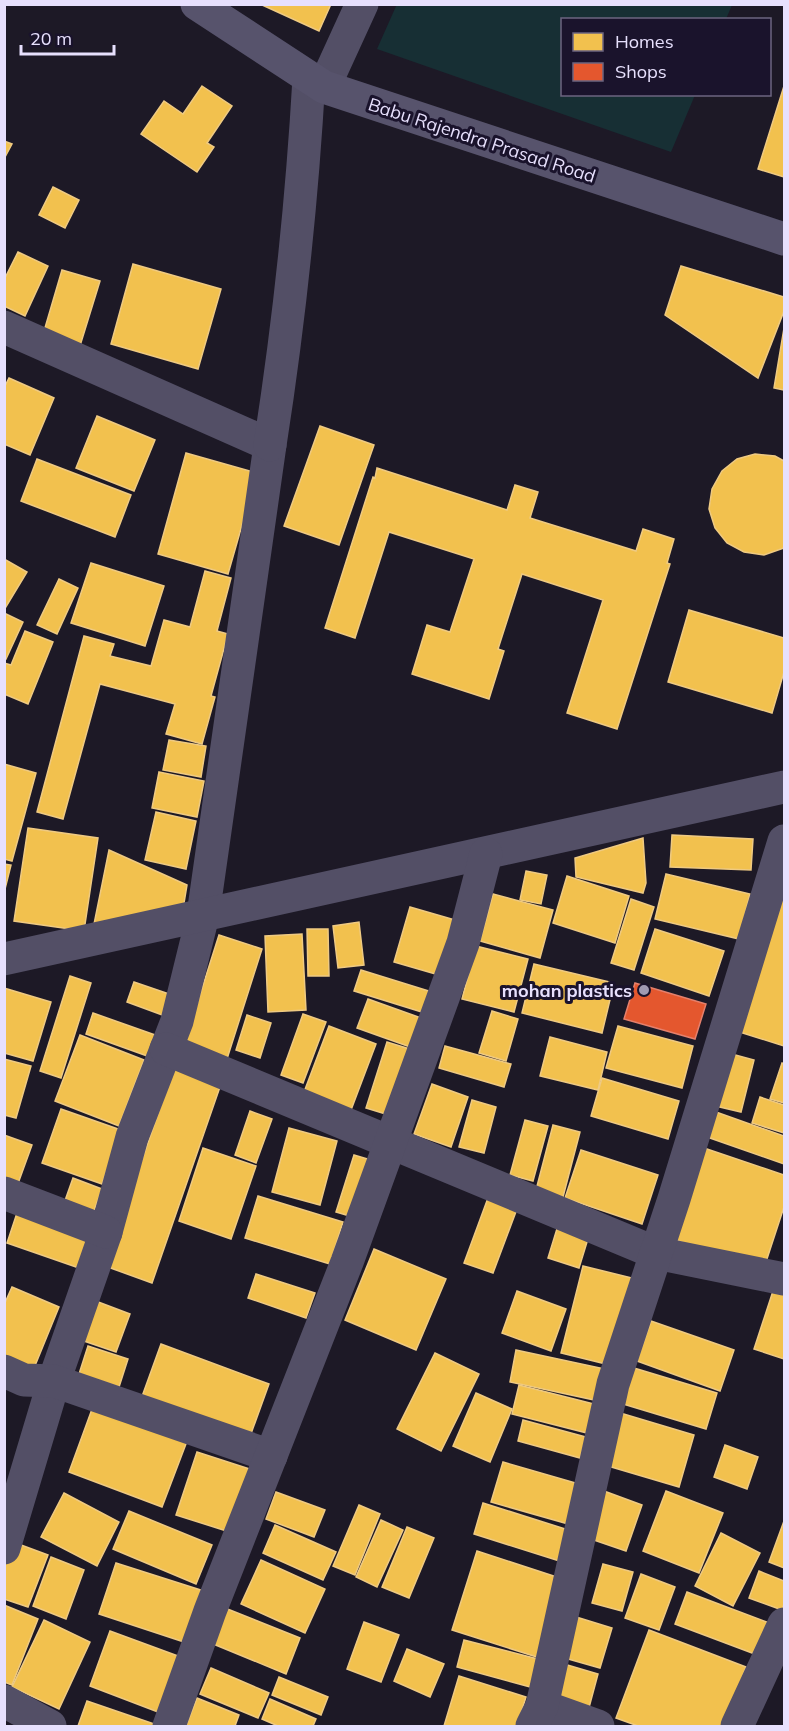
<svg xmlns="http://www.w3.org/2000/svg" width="789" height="1731" viewBox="0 0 789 1731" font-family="Mulish,sans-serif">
	<rect width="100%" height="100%" fill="#1d1926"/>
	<polygon fill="#172f34" points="397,4 732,4 732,5 726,19 562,20 562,94 695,95 671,152 377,49"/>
	<g fill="#f2c14e" stroke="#efca82" stroke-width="1.5">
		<polygon points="260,4 331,4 319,31"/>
		<polygon points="202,86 232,106 207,143 214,147 197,172 141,134 164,101 183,114"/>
		<polygon points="784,86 784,177 758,169"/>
		<polygon points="4,141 12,144 4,159"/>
		<polygon points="53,187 79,200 65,228 39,215"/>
		<polygon points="18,252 48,266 25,316 4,306 4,280"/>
		<polygon points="133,264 221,289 198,369 111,344"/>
		<polygon points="681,266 784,297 784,311 758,378 665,315"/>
		<polygon points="62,270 100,281 79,349 42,338"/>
		<polygon points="784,328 784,390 774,388"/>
		<polygon points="9,378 54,398 30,455 4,444 4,388"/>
		<polygon points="97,416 155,440 134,491 76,468"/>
		<polygon points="320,426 374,445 339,545 284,526"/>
		<polygon points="186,453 257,473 228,574 158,554"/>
		<polygon points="755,454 775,456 784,461 784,548 764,555 744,552 727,543 715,528 709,509 712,489 722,471 737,459"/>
		<polygon points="37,459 131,495 115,537 21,501"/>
		<polygon points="377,468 507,510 515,485 538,492 530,518 636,551 643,529 674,539 667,563 670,564 617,729 567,713 603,600 522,574 498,649 504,651 489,699 412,674 427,625 450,632 474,559 389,532 355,638 325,628 373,477 375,478"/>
		<polygon points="4,559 27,572 4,610"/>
		<polygon points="91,563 164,586 145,646 71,623"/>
		<polygon points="205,571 231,578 217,631 228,634 211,696 215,697 202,744 166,734 175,704 100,684 63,819 37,812 84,636 114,644 110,656 151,666 164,620 190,627"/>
		<polygon points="59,579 78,588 57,634 37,625"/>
		<polygon points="689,610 784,638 784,672 772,713 668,682"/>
		<polygon points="4,613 23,622 6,659 4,658"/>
		<polygon points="25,631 53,642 28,704 4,694 4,663 11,665"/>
		<polygon points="169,740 206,746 201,777 163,770"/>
		<polygon points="4,764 36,773 12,861 4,859"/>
		<polygon points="159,772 204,781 197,817 152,808"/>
		<polygon points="156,812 196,821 186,869 145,860"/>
		<polygon points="28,828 98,838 84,931 14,921"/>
		<polygon points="672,835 753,839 751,870 670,867"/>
		<polygon points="643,838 646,883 643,893 576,877 575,858"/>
		<polygon points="109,850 187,885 182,915 93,929"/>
		<polygon points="4,864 11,865 4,893"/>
		<polygon points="526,871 547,875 541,904 520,900"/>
		<polygon points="666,874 750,894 739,939 655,919"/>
		<polygon points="567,876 629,896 615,943 553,923"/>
		<polygon points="784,883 784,1046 730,1029"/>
		<polygon points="493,894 553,910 540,958 480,941"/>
		<polygon points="631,899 654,907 634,970 611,963"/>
		<polygon points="410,907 462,922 446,977 394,962"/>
		<polygon points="359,922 364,965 338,968 333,926"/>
		<polygon points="307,929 328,929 329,976 308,976"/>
		<polygon points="655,929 724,951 709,996 641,973"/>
		<polygon points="302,934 306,1010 268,1012 265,936"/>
		<polygon points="219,935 262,949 226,1062 183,1048"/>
		<polygon points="476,946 528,959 514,1012 462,999"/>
		<polygon points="534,964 614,983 602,1033 522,1013"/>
		<polygon points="361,970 432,992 425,1013 354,991"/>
		<polygon points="70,976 91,983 61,1078 40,1071"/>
		<polygon points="134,982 172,995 165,1016 127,1002"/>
		<polygon points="4,988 51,1002 33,1061 4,1053"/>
		<polygon points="368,999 424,1019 413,1048 357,1028"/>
		<polygon points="492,1011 518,1019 506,1061 479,1053"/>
		<polygon points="93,1013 158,1036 150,1057 86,1034"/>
		<polygon points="303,1014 326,1022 303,1083 281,1075"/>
		<polygon points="247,1015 271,1023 260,1058 236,1050"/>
		<polygon points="329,1026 376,1044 351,1110 304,1092"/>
		<polygon points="618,1026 693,1046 682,1088 606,1068"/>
		<polygon points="80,1035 144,1060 119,1126 55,1101"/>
		<polygon points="550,1037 607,1052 598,1090 540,1076"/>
		<polygon points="387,1042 410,1049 389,1115 366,1108"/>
		<polygon points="445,1046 511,1064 504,1087 439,1068"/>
		<polygon points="728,1053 754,1060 741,1112 715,1106"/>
		<polygon points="4,1059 31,1066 16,1118 4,1115"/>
		<polygon points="782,1063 784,1064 784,1103 770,1099"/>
		<polygon points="174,1068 221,1084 152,1283 105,1266"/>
		<polygon points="602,1078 679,1101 668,1139 591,1116"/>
		<polygon points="432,1084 468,1097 451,1147 414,1134"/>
		<polygon points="760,1097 784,1105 784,1133 752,1123"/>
		<polygon points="472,1100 496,1107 484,1153 459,1147"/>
		<polygon points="61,1109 121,1130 102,1184 42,1163"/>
		<polygon points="250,1111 272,1119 256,1163 235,1155"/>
		<polygon points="716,1112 784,1136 784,1164 707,1137"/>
		<polygon points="525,1120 548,1126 533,1181 510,1175"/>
		<polygon points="553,1125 580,1132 563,1197 536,1190"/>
		<polygon points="289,1128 337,1141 320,1205 272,1192"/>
		<polygon points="4,1135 32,1145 16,1189 4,1185"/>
		<polygon points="203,1148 256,1166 231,1239 179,1221"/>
		<polygon points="704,1148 784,1175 784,1207 763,1271 673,1239"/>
		<polygon points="581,1150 658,1175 642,1224 565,1198"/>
		<polygon points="354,1155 371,1160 353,1217 336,1212"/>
		<polygon points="73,1178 102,1189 91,1219 62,1209"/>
		<polygon points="258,1196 343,1222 330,1264 245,1238"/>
		<polygon points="488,1198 517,1209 493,1273 464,1263"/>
		<polygon points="18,1210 90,1236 79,1268 7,1243"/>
		<polygon points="560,1219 591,1229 579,1268 548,1258"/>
		<polygon points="374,1249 446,1279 416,1350 345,1320"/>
		<polygon points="583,1266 632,1278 610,1365 561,1353"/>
		<polygon points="256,1274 315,1293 306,1318 248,1298"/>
		<polygon points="12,1287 59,1307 32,1373 4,1361 4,1305"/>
		<polygon points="774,1288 784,1291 784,1359 754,1349"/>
		<polygon points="517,1291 566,1309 551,1351 502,1333"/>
		<polygon points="93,1300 130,1314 116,1352 78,1339"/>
		<polygon points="651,1321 734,1350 720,1391 637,1361"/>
		<polygon points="161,1344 269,1384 248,1442 140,1402"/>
		<polygon points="88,1346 128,1359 119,1387 79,1374"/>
		<polygon points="516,1350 605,1369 599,1401 510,1382"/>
		<polygon points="435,1353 479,1374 441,1451 397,1429"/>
		<polygon points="634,1368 717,1393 706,1429 623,1404"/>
		<polygon points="519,1385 594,1404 587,1433 512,1414"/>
		<polygon points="476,1393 512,1409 490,1462 453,1446"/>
		<polygon points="95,1401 189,1436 162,1507 69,1472"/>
		<polygon points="617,1412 694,1435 679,1487 601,1464"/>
		<polygon points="523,1420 586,1437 580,1458 518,1441"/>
		<polygon points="725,1445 758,1457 747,1489 714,1477"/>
		<polygon points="197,1452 256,1471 236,1534 176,1515"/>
		<polygon points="503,1462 586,1486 575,1526 491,1502"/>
		<polygon points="604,1491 642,1505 626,1551 588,1538"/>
		<polygon points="666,1491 723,1513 699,1573 643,1551"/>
		<polygon points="276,1492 325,1510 314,1537 266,1519"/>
		<polygon points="64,1493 119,1522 97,1566 41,1537"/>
		<polygon points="483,1503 578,1533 569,1564 474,1534"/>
		<polygon points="359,1505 380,1514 355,1575 333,1566"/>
		<polygon points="129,1511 212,1545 196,1584 113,1549"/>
		<polygon points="381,1520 403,1530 377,1587 356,1577"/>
		<polygon points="784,1521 784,1568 769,1562"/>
		<polygon points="275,1525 336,1552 323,1580 263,1553"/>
		<polygon points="407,1527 434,1538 409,1598 382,1587"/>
		<polygon points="721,1533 760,1553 733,1606 695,1586"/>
		<polygon points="13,1542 48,1555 28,1607 4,1599 4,1565"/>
		<polygon points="477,1551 569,1581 543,1659 452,1630"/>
		<polygon points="51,1557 84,1570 66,1619 33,1606"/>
		<polygon points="261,1560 325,1589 305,1633 241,1604"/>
		<polygon points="116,1563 204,1591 187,1643 99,1614"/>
		<polygon points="603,1564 633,1572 622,1611 592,1603"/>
		<polygon points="759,1571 784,1581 784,1604 782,1610 749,1598"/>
		<polygon points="641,1574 675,1587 659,1630 625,1618"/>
		<polygon points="687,1592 772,1624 760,1656 675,1624"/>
		<polygon points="4,1605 38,1619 12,1685 4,1682"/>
		<polygon points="220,1606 300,1638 286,1674 206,1641"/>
		<polygon points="573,1616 612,1628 600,1668 561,1657"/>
		<polygon points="44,1620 90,1642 59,1709 12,1687"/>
		<polygon points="364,1622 399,1635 381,1682 347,1669"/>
		<polygon points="649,1630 746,1667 724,1726 638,1726 616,1718"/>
		<polygon points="110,1631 178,1656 158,1712 90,1686"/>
		<polygon points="464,1640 542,1660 534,1688 457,1667"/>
		<polygon points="407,1649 444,1664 430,1697 394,1681"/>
		<polygon points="564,1664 598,1674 587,1715 553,1706"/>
		<polygon points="211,1668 269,1693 258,1718 200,1694"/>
		<polygon points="459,1676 526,1697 517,1726 444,1726"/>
		<polygon points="279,1677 328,1697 321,1715 272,1695"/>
		<polygon points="197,1698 239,1715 235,1726 186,1726"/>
		<polygon points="270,1699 316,1719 313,1726 278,1726 262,1719"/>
		<polygon points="87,1701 160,1726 78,1726"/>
	</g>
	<polygon fill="#e4572e" stroke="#e5806c" stroke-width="1.5" points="635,983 706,1004 695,1039 624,1019"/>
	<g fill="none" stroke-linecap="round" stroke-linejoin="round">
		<g stroke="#534f66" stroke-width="33">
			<polyline points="324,87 362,4"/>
			<polyline points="4,327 270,445 203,915 177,1021 132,1137 106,1232 54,1381 4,1548"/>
			<path d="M 270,445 C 289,323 302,201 309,78"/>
			<polyline points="4,959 784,787"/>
			<polyline points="166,1049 656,1253 784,1279"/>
			<polyline points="4,1193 106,1232"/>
			<polyline points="4,1371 24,1380 54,1381 271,1456"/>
			<polyline points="4,1701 50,1726"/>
			<polyline points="542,1706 598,1726"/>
			<polyline points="169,1726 210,1611 347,1262 463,943 486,854"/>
			<polyline points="532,1726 542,1706 613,1384 674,1199 784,841"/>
			<polyline points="737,1726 784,1624"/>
		</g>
		<polyline stroke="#57536c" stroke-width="33" points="197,4 324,87 784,239"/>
	</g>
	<circle fill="#a09ab2" stroke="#1a132c" stroke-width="2" cx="644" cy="990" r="6"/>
	<g text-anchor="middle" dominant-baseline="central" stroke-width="6" stroke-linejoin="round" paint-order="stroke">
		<g font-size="18" fill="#e7e0fd" stroke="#1a132c">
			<text transform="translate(482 140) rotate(18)">Babu Rajendra Prasad Road</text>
		</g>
		<g font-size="18" font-weight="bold" fill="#e7e0fd" stroke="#1a132c" text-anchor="end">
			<text x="632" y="990">mohan plastics</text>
		</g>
	</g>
	<rect width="789" height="1731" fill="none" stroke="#e7e0fd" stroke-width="12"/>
	<rect x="561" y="18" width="210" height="78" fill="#1a132c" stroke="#6c6580" stroke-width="1.5"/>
	<rect x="573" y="33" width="30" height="18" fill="#f2c14e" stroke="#6c6580" stroke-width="1.5"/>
	<text x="615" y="48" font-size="18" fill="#e7e0fd">Homes</text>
	<rect x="573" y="63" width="30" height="18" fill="#e4572e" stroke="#6c6580" stroke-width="1.5"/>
	<text x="615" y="78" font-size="18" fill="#e7e0fd">Shops</text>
	<path d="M21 45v9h93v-9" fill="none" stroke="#e7e0fd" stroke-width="3"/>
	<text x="30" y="45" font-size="18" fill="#e7e0fd" stroke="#1a132c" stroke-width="4.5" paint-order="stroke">20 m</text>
</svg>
